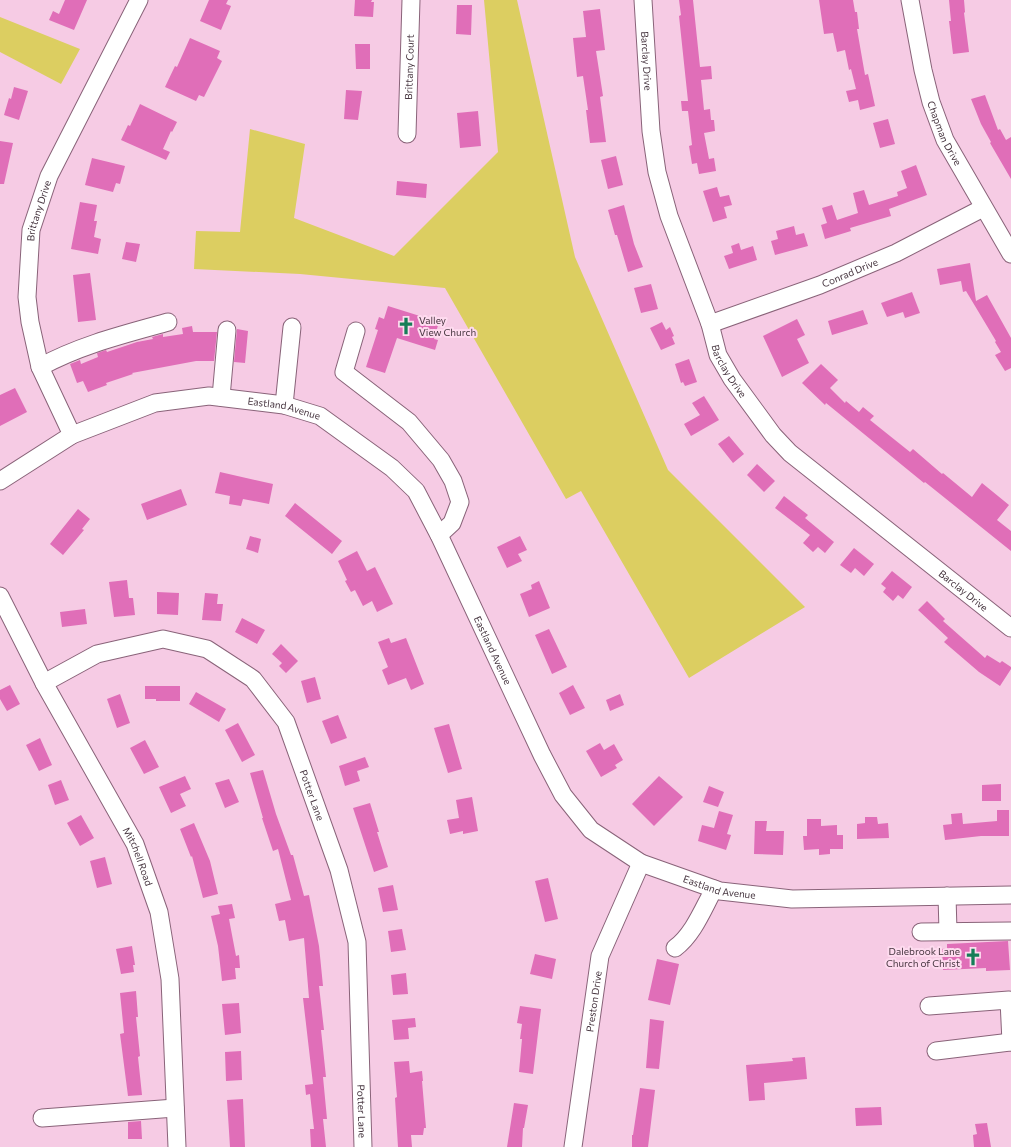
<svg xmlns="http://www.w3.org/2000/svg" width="1011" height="1147" viewBox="0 0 1011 1147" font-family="Commissioner,sans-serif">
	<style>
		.green { fill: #dcce61 }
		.building { fill: #e06eb8 }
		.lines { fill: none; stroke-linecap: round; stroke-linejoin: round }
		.minor-casing { stroke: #896379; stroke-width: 19 }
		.minor { stroke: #fff; stroke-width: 17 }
		.labels { text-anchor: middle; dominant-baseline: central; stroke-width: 4; stroke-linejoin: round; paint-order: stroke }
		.street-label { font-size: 10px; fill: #473640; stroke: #fedbef }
		.poi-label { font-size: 10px; fill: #473640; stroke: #fedbef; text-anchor: start }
	</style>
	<rect width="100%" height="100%" fill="#f6cbe4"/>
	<path class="green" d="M484,0H517L575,257L668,470L805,607L689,678L581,491L566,499L445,288L300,274L194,269L196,231L240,232L250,129L305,144L294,218L394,256L498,152Z
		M0,17L80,49L61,84L0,52Z"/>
	<path class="building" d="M65,0H87L74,30L49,20L53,11L59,14Z
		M209,0H228L226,4L231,6L221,30L200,21Z
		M355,0H372L371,2H374L373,17L354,16Z
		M679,0H693L700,67L711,66L712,79L701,80L704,110L710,109L711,120H714L715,131L704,133L709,159L714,158L716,171L699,174L697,163L692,164L689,146L692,145L688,111H682L681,101H688L679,16L681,15Z
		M819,0H853L855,12H857L859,29H857L865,75L868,74L875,106L860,110L858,100L849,102L846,91L856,89L851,69L849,70L845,50L837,52L833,33L824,34Z
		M949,0H964L965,12L964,13L969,52L953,54L949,21H951Z
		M457,5H472L471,35L456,34Z
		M600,9L605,50L596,51L603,96L600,97L606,142L590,143L586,110H588L583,76L577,77L573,38L586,37L583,11Z
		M190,38L220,51L217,58L222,61L204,97L199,95L196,101L165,87L175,66L177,67Z
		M355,44H370V69H356Z
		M14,87L28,91L19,120L4,115L9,98L11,99Z
		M346,90L362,91L358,120L344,119Z
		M985,95L998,130L1000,129L1006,140L1011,137V179L990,143L991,142L981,124L971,99Z
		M140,104L177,122L172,132L171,131L163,149L170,152L166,160L121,140L128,125L130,126Z
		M478,111L481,146L460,148L457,113Z
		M888,119L895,144L880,148L873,123Z
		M0,141L13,143L4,184H0Z
		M616,156L623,185L608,189L601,160Z
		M92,158L125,166L120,184L116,183L113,192L85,185Z
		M916,165L927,195L889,209L891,216L850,228L851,231L825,239L821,225L827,223L822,208L832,205L837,220L858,213L853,193L864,190L869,205L898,196L897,192L907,188L901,171Z
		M397,181L427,184L426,198L396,195Z
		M717,187L720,197L729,195L732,205L724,207L727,218L713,222L703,191Z
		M80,202L97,205L94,221H97L94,237L101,239L98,254L71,249Z
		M624,205L634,244L643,267L628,272L617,235H615L608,210Z
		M794,226L796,235L804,233L808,246L775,255L771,241L778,239L776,231Z
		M126,242L140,244L136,262L122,259Z
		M739,243L741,250L753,246L757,260L729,269L724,256L733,253L731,246Z
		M970,263L976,301L987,295L1011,338V368L1005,371L995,355L1001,352L995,342L996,341L966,291L963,292L961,281L940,285L937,269Z
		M90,273L96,320L78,322L73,275Z
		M651,284L658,309L641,313L634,288Z
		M912,292L920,313L905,318L903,312L887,317L881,303Z
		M388,306L439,322L434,339L438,340L435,350L397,338L385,373L366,367L378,330L375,329L379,317L384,319Z
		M863,310L868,324L832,335L828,321Z
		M797,319L805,335L797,339L809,363L782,377L763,336Z
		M662,322L666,330L670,327L674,336L672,337L675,344L661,350L650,328Z
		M192,326L193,332H217L214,361H196L132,373L133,374L106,383L107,385L88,392L83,381L77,383L70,364L80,360L81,364L98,357L97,353L106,350L107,352L137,342L153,339L152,337L163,334V337L183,334L182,328Z
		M237,329L248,331L245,363L234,362Z
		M689,359L697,382L685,386L683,382L681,383L675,364Z
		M821,364L838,380L830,388L845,403L846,401L859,412L863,407L874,416L870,420L910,452L913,449L942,474L943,473L972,497L982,483L1009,505L997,520L1011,531V551L925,482L924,483L826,403L825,405L802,383Z
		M15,388L27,412L0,426V395Z
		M704,396L719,420L691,436L684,424L700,415L692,403Z
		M729,436L744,454L733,463L718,444Z
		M757,464L775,481L764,492L747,475Z
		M220,472L273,484L269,504L243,499L241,506L229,504L230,496L215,493Z
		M181,489L187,505L147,520L141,504Z
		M784,496L808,515L805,518L834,542L825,553L818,547L813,552L803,543L810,535L775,508Z
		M295,503L342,541L332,554L285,516Z
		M78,509L90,519L82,529L84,530L63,555L50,544Z
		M250,536L261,539L258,553L246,549Z
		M520,536L527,550L518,554L522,561L507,568L497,547Z
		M854,548L874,564L864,576L855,568L851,573L840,565Z
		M357,551L367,571L375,567L393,604L377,612L372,601L363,606L355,590L351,592L345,581L347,580L338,561Z
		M892,571L912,587L903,599L898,595L893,601L883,592L886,588L881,584Z
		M127,580L129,598H133L135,615L114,617L109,582Z
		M539,581L550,608L529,617L520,594L532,589L531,585Z
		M157,592L179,593L178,615L157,614Z
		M205,593L218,594L217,604H223L221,621L202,620Z
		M927,601L945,619L943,621L985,658L987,655L1000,663L1002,661L1011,667V669L1000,686L979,672L944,642L948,638L918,610Z
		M85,609L87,624L62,627L60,612Z
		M242,618L265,630L257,644L235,632Z
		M549,629L567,667L552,674L535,635Z
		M389,638L391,643L406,638L424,684L411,690L406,678L388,685L382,670L388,667L378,642Z
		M281,644L298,661L286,673L279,666L282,663L272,654Z
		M315,677L321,699L307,703L301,681Z
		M10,685L20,704L7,711L0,699V690Z
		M573,685L585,708L570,715L559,693Z
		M145,686H180V701H156V699H145Z
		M196,692L226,709L219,722L189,704Z
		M120,694L130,723L117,728L107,699Z
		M620,694L624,705L610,711L606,700Z
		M338,715L347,738L331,744L322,721Z
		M238,723L255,755L242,762L225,730Z
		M449,724L462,769L448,773L434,728Z
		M40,738L52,765L39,771L26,745Z
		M145,740L159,767L144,774L130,748Z
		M600,743L604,750L614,744L623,760L615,765L617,768L601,777L586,751Z
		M365,757L369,767L357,771L360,781L345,786L339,766Z
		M263,770L276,814L291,855H293L304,896L309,895L319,946L323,986H319L324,1030H321L326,1077H323L327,1119H323L326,1147H311L310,1129H314L310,1094L306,1095L305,1085L313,1084L303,998H309L304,938L289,941L285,920L279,921L275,904L291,900L278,849L273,851L262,818H263L250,773Z
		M185,776L191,789L180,794L186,806L171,813L159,787Z
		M659,776L683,797L654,826L632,804Z
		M229,779L239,802L225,808L215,783Z
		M61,780L69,800L55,805L48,785Z
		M1001,784V801H982V785Z
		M709,786L724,792L718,807L703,802Z
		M472,797L478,831L463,834V831L450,834L447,820L459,818L456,800Z
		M370,803L379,832H377L388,867L374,872L353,808Z
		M997,810H1009V836H981L945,840L943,825L952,824L951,814L962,813L963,824L997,821Z
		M719,811L733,815L727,834L731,835L726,850L698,841L702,825L714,828Z
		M81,815L94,838L80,846L67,823Z
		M865,817H877L878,824L888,823L889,838L857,839V824L865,823Z
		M807,819H821V826L837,825V835H843V849H830V854L819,855V849L804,850L803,836H807Z
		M755,821H767L766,831H784L783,855L754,854Z
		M194,823L210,861L218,894L203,898L192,856L191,857L180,829Z
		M105,857L112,884L97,888L90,861Z
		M548,878L558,919L545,922L535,881Z
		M393,885L398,910L383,912L378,888Z
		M232,904L235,918L229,919L236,956L239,955L240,968H235L236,979L222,981L218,946L211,916L220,914L218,906Z
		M402,929L406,950L391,952L388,931Z
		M1008,941L1010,970L986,971V968L943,970L942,949L947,948V944Z
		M132,946L135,965H133L134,972L121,974L116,949Z
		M535,954L556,959L552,979L530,974Z
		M657,959L679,964L670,1005L648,1000Z
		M406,973L408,994L393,995L391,975Z
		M136,991L138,1017H136L140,1056L138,1057L142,1095L128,1096L120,1034L124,1033L120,993Z
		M239,1003L241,1033L225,1035L222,1004Z
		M520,1006L541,1009L533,1074L519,1072L522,1039H520L522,1024L517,1023Z
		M415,1018L416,1027L408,1028L409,1039L394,1040L392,1020Z
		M650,1019L664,1021L659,1069L646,1068Z
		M241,1051L242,1080L226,1081L225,1052Z
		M805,1057L807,1079L764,1083L765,1100L749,1101L746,1065L793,1061L792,1058Z
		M409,1061L410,1073L422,1071L423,1081H422L426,1128H424L423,1135H411L412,1147H398L395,1098L397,1097L394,1062Z
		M640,1088L655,1090L648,1147H632V1135H633Z
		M243,1099L245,1147H230L227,1100Z
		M514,1103L528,1105L524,1128H523L522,1147H507Z
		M881,1107L882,1125L856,1126L855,1108Z
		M141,1121L142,1139H128V1122Z
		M987,1123L991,1147H974L973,1135L977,1134L975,1124Z"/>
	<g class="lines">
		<g class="minor-casing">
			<g id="minor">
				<path id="s1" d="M643,0L651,131L657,172L669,216L710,324L718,355L732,379L773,435L790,453L1011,628"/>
				<path id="s2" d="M910,0L923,70L931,102L945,140L1011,254"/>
				<path id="s3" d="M407,134L411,0"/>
				<path id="s4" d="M710,324L820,285L896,253L983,208"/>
				<path d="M356,331L344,372L409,422L441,460L453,481L460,502L452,523L439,535"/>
				<path d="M40,367C80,345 125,334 168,322"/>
				<path d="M221,397L227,330"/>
				<path d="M284,405L292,327"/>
				<path id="s5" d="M72,435L40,367L30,322L27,297L31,230L49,176L139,0"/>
				<path id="s6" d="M0,481L72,435L155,403L209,396L284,405L320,416L392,468L416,491L439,535L542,755L563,795L591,830L641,863L720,891L792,899L1011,895"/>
				<path id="s7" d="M0,596L44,683L135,844L159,912L170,979L177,1147"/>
				<path id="s8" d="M44,683L97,654L163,639L207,649L253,679L286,722L339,870L357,942L363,1147"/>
				<path d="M947,896L948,931"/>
				<path d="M921,932L1010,931"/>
				<path d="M675,948C693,935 703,909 714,889"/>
				<path d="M929,1006L1009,1000L1011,1042"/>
				<path d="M936,1051L1011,1042"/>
				<path d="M42,1118L175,1108"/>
				<path id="s9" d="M573,1147L600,956L641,863"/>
			</g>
		</g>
		<use href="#minor" class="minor"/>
	</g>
	<defs>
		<g id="church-bare" transform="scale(1.38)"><path d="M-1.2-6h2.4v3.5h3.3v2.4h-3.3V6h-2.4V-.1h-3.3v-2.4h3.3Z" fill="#167e58" stroke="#fedbef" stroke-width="2.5" paint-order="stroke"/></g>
	</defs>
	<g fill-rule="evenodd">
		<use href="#church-bare" x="406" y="326"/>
		<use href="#church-bare" x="973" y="957"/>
	</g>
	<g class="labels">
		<g class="street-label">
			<text stroke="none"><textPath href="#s1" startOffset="61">Barclay Drive</textPath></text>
			<text stroke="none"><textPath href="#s3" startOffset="67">Brittany Court</textPath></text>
			<text stroke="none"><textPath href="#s2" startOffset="138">Chapman Drive</textPath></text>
			<text stroke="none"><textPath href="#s5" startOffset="234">Brittany Drive</textPath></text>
			<text stroke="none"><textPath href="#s4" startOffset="149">Conrad Drive</textPath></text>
			<text stroke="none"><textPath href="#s1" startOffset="385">Barclay Drive</textPath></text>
			<text stroke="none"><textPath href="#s6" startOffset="305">Eastland Avenue</textPath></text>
			<text stroke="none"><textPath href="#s1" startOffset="709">Barclay Drive</textPath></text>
			<text stroke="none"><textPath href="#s6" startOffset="641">Eastland Avenue</textPath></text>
			<text stroke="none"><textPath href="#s8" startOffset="360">Potter Lane</textPath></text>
			<text stroke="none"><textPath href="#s7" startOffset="295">Mitchell Road</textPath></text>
			<text stroke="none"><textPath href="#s6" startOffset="989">Eastland Avenue</textPath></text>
			<text stroke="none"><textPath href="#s9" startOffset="147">Preston Drive</textPath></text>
			<text stroke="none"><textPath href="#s8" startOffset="683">Potter Lane</textPath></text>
		</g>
		<g class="poi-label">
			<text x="419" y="320">Valley<tspan x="419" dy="12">View Church</tspan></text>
			<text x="960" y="951" text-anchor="end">Dalebrook Lane<tspan x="960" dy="12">Church of Christ</tspan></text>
		</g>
	</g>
</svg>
